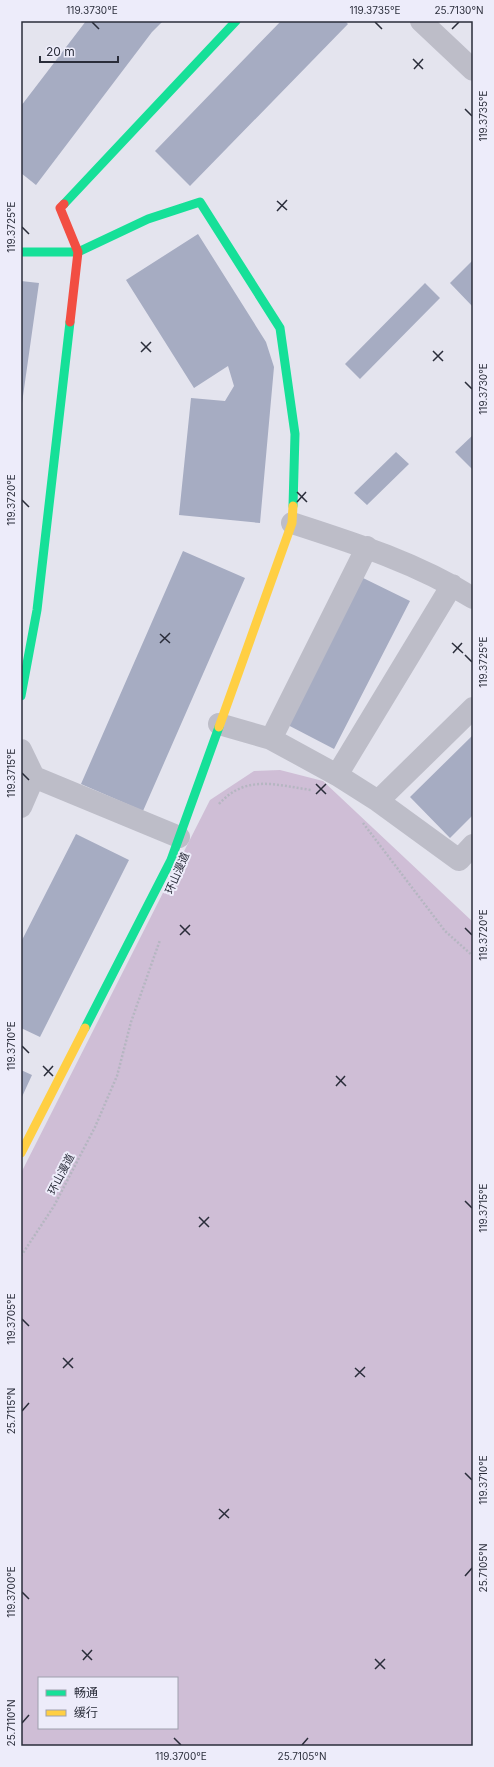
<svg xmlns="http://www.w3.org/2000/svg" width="494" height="1767" viewBox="0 0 494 1767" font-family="Inter,'Noto Sans SC',sans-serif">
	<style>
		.green { fill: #cfbed6; fill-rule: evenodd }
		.building { fill: #a6acc2 }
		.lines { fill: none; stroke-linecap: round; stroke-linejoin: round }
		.path { stroke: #b5b6c1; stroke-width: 2.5; stroke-dasharray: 2 2; stroke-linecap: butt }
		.street { stroke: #bdbdc8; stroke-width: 22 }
		.fast { stroke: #16e098; stroke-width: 9 }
		.slow { stroke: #ffcf43; stroke-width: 9 }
		.jam { stroke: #f24e42; stroke-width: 9 }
		.ticks { fill: none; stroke: #2a2d3a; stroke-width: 1.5 }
		.labels { text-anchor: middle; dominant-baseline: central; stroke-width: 4; stroke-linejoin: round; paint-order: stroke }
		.street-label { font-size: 11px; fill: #2a2d3a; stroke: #edecfa }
		.neatline { fill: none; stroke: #2a2d3a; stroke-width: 1.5 }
		.ticks-label { font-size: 10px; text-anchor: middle; fill: #2a2d3a }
	</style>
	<rect width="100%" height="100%" fill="#e4e4ee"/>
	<path class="green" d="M280,770L323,781L473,922V1746H21V1173L210,800L254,771ZM39,1678H177V1728H39Z"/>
	<path class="building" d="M86,21H163L152,32L36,185L21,173V106Z
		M281,21H345L348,24L190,186L155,151Z
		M198,234L266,342L274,367L260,523L179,515L191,398L225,401L234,386L228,366L194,388L126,280Z
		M473,260V307L450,283Z
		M21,281L39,283L22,403H21Z
		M425,283L440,298L360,379L345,364Z
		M473,435V470L455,452Z
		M396,452L409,464L367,505L354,493Z
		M183,551L245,578L143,811L81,784Z
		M359,576L410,601L334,749L284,723Z
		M473,735V815L450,838L410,797Z
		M76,834L129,860L40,1037L21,1028V942Z
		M21,1070L32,1075L21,1099Z"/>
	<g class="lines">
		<path class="path" d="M219,804C246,774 276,785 311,790
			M363,823L445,931L473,956
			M21,1256L54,1206L95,1127L117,1076L131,1022L160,940"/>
		<path class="street" d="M421,21L473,70
			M292,523C354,543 417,563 473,598
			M219,724L271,739L337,775L378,801L459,860L473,845
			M271,739L367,547
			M21,750L34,777L21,807
			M337,775L452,585
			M34,777L179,837
			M378,801L473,708"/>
		<path class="fast" d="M64,204L236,21
			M21,252H78L148,219L200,202L280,328L295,434L293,506
			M21,696L37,610L70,322
			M85,1028L171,860L219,727"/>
		<path class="slow" d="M219,727L292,523L293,506
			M21,1153L85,1028"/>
		<path class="jam" d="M64,204L60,208L78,252L70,322"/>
	</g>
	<path class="ticks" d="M92,22L99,29M375,22L382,29M452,29L459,22M413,59L423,69M414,69L423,59M465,109L472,116M277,201L287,210M277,211L287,200M22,227L29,234M141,342L151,352M433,351L443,361M141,352L151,342M433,361L443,351M465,382L472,389M297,492L307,502M22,500L29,507M297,502L306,492M160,634L170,643M160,643L170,633M452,643L463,653M453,653L462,643M465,655L472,662M22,773L29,780M316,784L326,794M316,794L326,784M180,925L190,935M465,928L472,935M180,935L190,925M22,1046L29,1053M43,1066L53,1076M44,1076L53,1066M336,1076L346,1086M336,1086L345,1076M465,1201L472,1208M199,1217L209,1227M199,1227L209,1217M22,1319L29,1326M63,1358L73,1368M63,1368L73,1358M355,1368L365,1377M355,1377L365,1367M22,1411L29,1403M465,1473L472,1480M219,1509L229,1518M219,1519L229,1509M465,1576L472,1568M22,1592L29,1599M82,1650L92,1660M375,1659L385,1669M83,1660L92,1650M375,1669L385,1659M22,1723L29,1715M174,1738L181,1745M302,1745L308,1738"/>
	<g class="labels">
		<g class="street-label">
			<text transform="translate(177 873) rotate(-67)">环山漫道</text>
			<text transform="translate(61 1174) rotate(-63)">环山漫道</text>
		</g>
	</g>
	<rect width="494" height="1767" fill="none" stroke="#edecfa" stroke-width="44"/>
	<rect x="38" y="1677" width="140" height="52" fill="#edecfa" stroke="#9fa0ad"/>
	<rect x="46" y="1690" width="20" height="6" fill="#16e098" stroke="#9fa0ad"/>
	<text x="74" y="1697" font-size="12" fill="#2a2d3a">畅通</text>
	<rect x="46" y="1710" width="20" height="6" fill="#ffcf43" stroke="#9fa0ad"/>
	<text x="74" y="1717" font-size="12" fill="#2a2d3a">缓行</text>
	<path d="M40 56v6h78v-6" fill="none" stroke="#2a2d3a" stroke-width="2"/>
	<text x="46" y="56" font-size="12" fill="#2a2d3a" stroke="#edecfa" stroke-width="3" paint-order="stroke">20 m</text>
	<rect x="22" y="22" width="450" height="1723" class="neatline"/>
	<g class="ticks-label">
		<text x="92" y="14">119.3730°E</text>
		<text x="375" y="14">119.3735°E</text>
		<text x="459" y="14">25.7130°N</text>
		<text transform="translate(483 116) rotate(-90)" y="4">119.3735°E</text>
		<text transform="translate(11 227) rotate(-90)" y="4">119.3725°E</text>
		<text transform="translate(483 389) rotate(-90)" y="4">119.3730°E</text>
		<text transform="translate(11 500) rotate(-90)" y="4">119.3720°E</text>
		<text transform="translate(483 662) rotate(-90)" y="4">119.3725°E</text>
		<text transform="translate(11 773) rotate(-90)" y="4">119.3715°E</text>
		<text transform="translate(483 935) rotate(-90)" y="4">119.3720°E</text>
		<text transform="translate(11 1046) rotate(-90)" y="4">119.3710°E</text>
		<text transform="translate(483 1208) rotate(-90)" y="4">119.3715°E</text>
		<text transform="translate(11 1319) rotate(-90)" y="4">119.3705°E</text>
		<text transform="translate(11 1411) rotate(-90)" y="4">25.7115°N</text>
		<text transform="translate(483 1480) rotate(-90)" y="4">119.3710°E</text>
		<text transform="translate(483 1568) rotate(-90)" y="4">25.7105°N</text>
		<text transform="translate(11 1592) rotate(-90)" y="4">119.3700°E</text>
		<text transform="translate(11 1723) rotate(-90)" y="4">25.7110°N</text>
		<text x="181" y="1760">119.3700°E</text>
		<text x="302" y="1760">25.7105°N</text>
	</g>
</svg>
